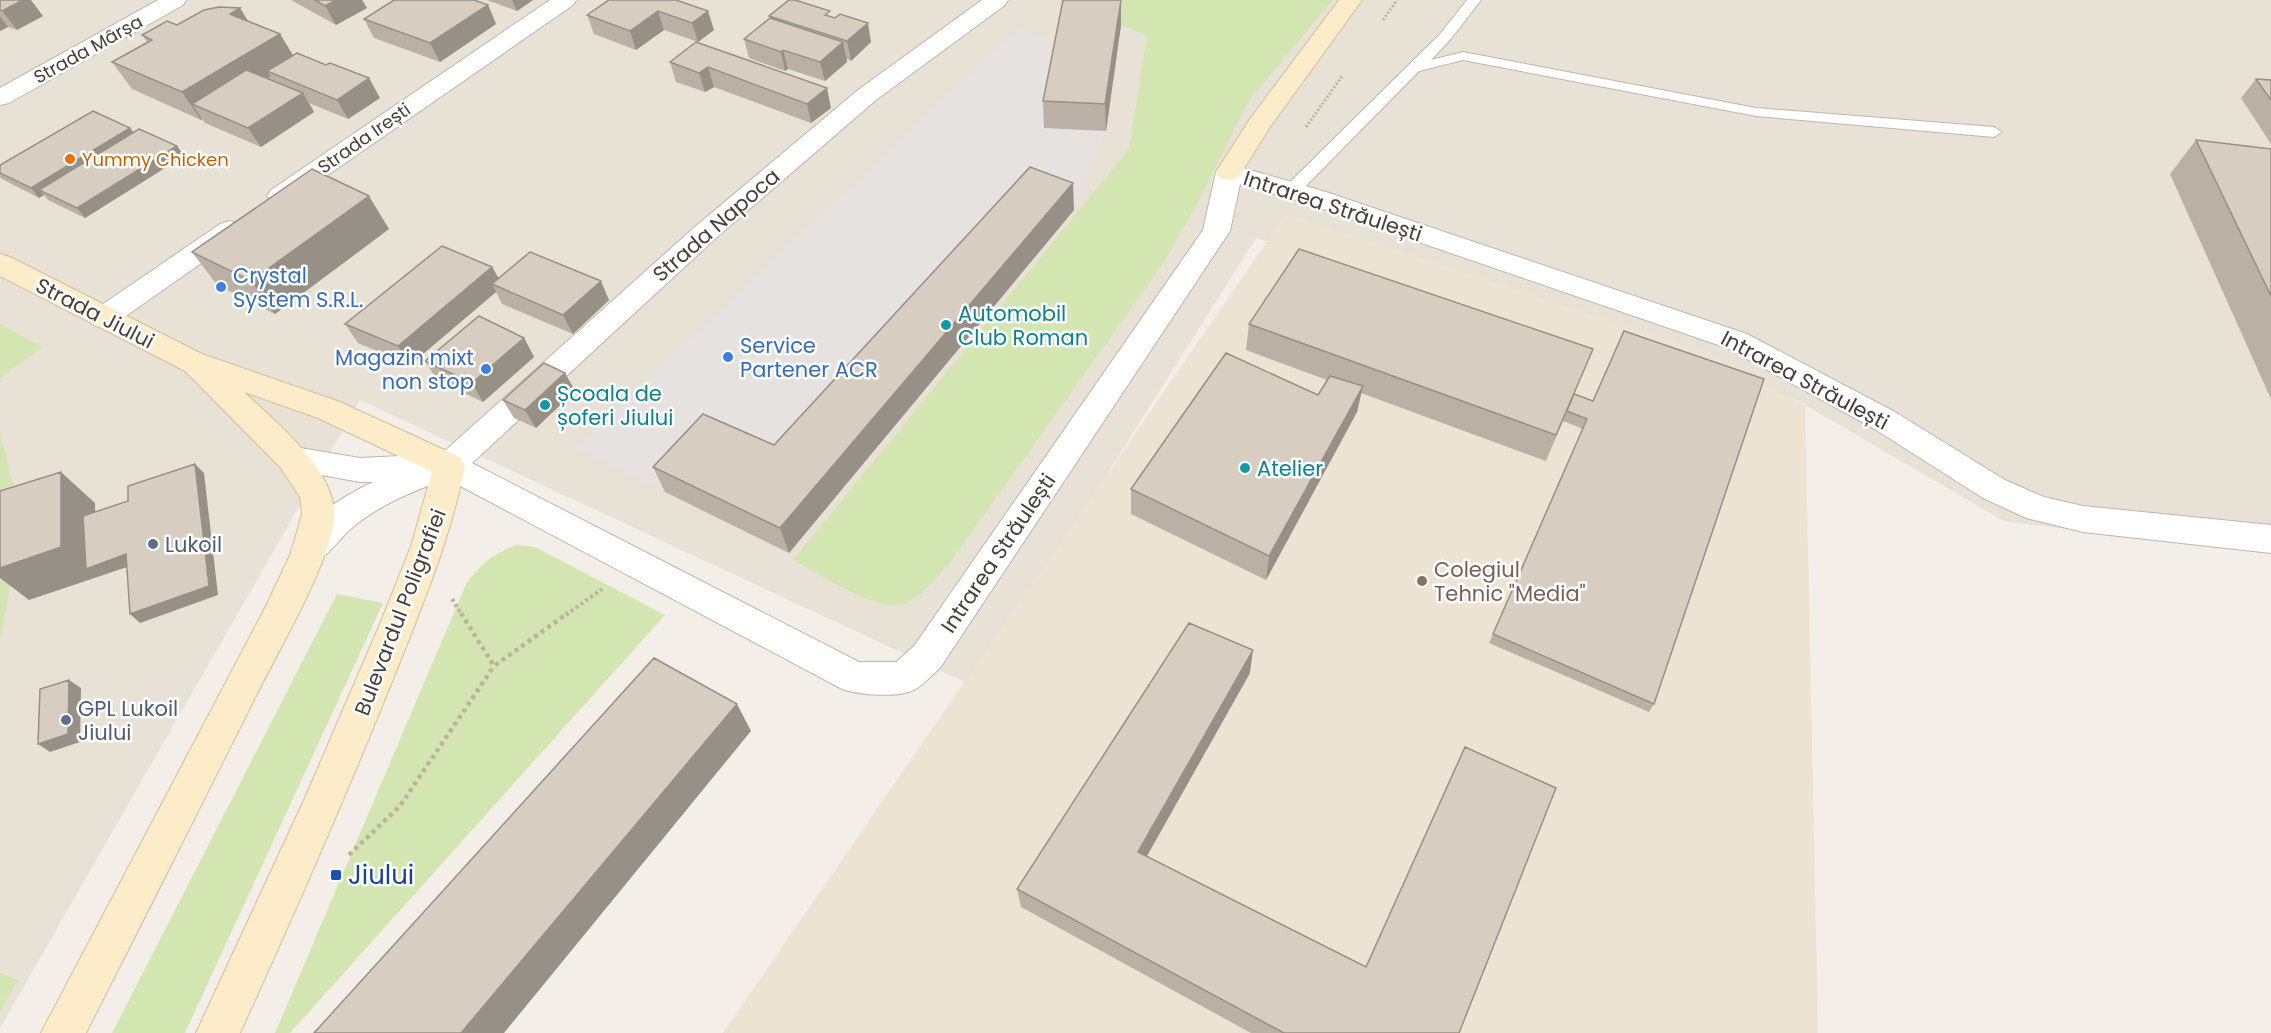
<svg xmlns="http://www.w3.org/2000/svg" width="2271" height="1033" viewBox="0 0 2271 1033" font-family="Poppins,sans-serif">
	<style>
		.residential { fill: #e7e1d6 }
		.education { fill: #ece3d2 }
		.green { fill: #d3e6b2 }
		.parking { fill: #e5e2e0 }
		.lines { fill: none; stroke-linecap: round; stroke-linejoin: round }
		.lane-casing { stroke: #bfb6ab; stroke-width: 2 }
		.street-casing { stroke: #bfb6ab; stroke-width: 2 }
		.secondary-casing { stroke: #d2bf99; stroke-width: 2 }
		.path-far2 { stroke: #c0b19c; stroke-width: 3; stroke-dasharray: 2 2; stroke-linecap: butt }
		.path-far1 { stroke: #c0b19c; stroke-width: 4; stroke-dasharray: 3 3; stroke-linecap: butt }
		.path { stroke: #c0b19c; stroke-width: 4.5; stroke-dasharray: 4 4; stroke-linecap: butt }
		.lane { fill: #fff; fill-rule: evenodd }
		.street { fill: #fff; fill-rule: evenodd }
		.secondary { fill: #fdecc9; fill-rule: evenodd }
		.wall { fill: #bab0a6 }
		.shaded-wall { fill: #979087 }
		.building { fill: #d8cdc1; stroke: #979087; stroke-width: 1.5 }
		.food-dot { fill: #e8710a; stroke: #fff; stroke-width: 2 }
		.shop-dot { fill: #3f7fe0; stroke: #fff; stroke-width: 2 }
		.culture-dot { fill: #0f9aa8; stroke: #fff; stroke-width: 2 }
		.service-dot { fill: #5c6f8a; stroke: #fff; stroke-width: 2 }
		.education-dot { fill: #8d6e63; stroke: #fff; stroke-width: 2 }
		.transit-dot { fill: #1a4fb4; stroke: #fff; stroke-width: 2 }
		.labels { text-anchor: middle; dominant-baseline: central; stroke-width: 5; stroke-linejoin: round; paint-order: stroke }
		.far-street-label { font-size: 18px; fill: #473f37; stroke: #fff }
		.far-food-label { font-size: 18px; fill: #c56008; stroke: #fff; text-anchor: start }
		.street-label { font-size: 21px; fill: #473f37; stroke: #fff }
		.shop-label { font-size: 21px; fill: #366cbe; stroke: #fff; text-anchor: start }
		.culture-label { font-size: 21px; fill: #0d838f; stroke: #fff; text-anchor: start }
		.service-label { font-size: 21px; fill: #4e5e75; stroke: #fff; text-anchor: start }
		.education-label { font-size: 21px; fill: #785e54; stroke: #fff; text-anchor: start }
		.near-transit-label { font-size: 26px; fill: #164399; stroke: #fff; text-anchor: start }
	</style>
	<rect width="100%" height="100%" fill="#f3efe8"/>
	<path class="residential" d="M0,0H2271V554L2004,521L1798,401L1256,238L973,686L360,400L0,1028Z"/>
	<path class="education" d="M1286,214L1695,348L1805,406L1818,1033H723Z"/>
	<path class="green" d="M1064,0H1333L1248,102L1194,210L1162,265L949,564C936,578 919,601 899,605C875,610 816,572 793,560L1129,149L1147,36Z
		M0,324L43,347L0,378Z
		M0,433L22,521L0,641Z
		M517,545L535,547L665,615L290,1033H275L467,582C482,564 494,552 517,545Z
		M337,594L383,603L185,1033H112Z
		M0,973L18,980L0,1011Z"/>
	<path class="parking" d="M1018,28L1060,44L1045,128L1106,131L1074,210L783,471L665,492L575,448Z"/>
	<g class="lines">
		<g class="lane-casing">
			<path id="lane" d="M1467,0H1481L1450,40L1431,60L1463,52L1756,108L1994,127L2002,132L1994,137L1756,116L1463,60L1419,71L1297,195H1285L1283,191L1285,187L1440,34Z"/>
		</g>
		<g class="street-casing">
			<path id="street" d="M158,0H186L183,5L9,103L0,105V88Z
				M550,0H576L573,5L289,202L280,205L271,202L267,196L271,190Z
				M982,0H1008L1005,5L876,100L716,238L472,463L859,662H896L914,646L1203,230L1216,172L1220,166L1229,164L1326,192L1747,334L1895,412L2005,480L2044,497L2083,506L2271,525V553L2083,532L2026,518L1983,498L1873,428L1727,348L1308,204L1240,184L1230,231L1226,237L940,668C932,675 923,685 914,690C897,698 859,695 842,689L447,479C413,491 379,505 352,528C340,537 331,554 318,560C310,564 304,562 296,560L291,550C307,519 343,496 373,482H360L283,468L278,459L283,450L294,447L360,458L420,455L432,459L438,457L696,226L858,90Z
				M230,221L240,224L244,230L240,236L113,325L103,328L93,325L88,318L93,311L220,224Z"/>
		</g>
		<g class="secondary-casing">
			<path id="secondary" d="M1339,0H1362L1270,127L1238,178L1229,180L1220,178L1216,172L1250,119Z
				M0,254L10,257L202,354L340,402L460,457L465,466C449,545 417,619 387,694C341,808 291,921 240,1033H196L305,798L380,624L411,546L432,472L318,418L244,392C274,420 334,469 334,513C335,553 282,645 262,684C204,800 145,917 86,1033H41L265,608L291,553L302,514L300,497L280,467L185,371L0,276Z"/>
		</g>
		<path class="path-far2" d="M1383,20L1397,0
			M1306,127L1343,75"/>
		<path class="path-far1" d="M452,599L462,615
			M566,615L602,589"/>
		<path class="path" d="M461,613L494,666L568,613
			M349,855L400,806L494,666"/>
		<use href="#lane" class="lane"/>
		<use href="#street" class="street"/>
		<use href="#secondary" class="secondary"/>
	</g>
	<path class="wall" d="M0,0L43,16L17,30L8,27L0,31Z
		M291,0H362L367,8L336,25Z
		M487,0H533L517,11Z
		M676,0L714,30L698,42L664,30L636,50L594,34L587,15Z
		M488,5L496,24L440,62L374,38L364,19Z
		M240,8L248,21L280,34L293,55L380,98L348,119L309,103L314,112L261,147L205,123L202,119L201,120L132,89L112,62L147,42L142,35Z
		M769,16L831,17L871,42L851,61L847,59V62L825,81L788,69L785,71L749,58L744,39L770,18Z
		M1121,25L1106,131L1044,128L1043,101Z
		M696,42L831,108L811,123L714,87L705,92L676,82L670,62Z
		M2256,79L2271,80V144L2241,98Z
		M130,128L133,132L177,146L184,156L85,218L48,200L44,195L39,198L2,179L0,177V165Z
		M2196,140L2271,149V399L2170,174Z
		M1074,210L789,553L665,492L653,467L774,445Z
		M389,229L275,314L217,285L192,252Z
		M492,267L499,279L609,300L573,334L502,304L496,292L410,365L358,343L345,324Z
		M1249,324L1574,394L1593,401L1654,704L1649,712L1489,643L1583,429L1563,421L1546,461L1361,393L1357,412L1266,580L1131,514V489L1318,395L1327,380L1246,350Z
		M524,338L534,357L483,402L437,380L425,361Z
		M565,373L575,391L536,428L514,418L503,400Z
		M1250,673L1146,856L1459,1033H1251L1021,907L1017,889Z"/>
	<path class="shaded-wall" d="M23,0H31L43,16L17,30L2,11Z
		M336,0H362L367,8L336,25L325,6Z
		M512,0H533L517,11Z
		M1121,0V25L1106,131L1105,104Z
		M488,5L496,24L440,62L430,43Z
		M240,8L256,35L230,14Z
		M658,11L664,30L636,50L630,31Z
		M708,11L714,30L698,42L692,23Z
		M0,16L8,27L0,31Z
		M868,23L871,42L851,61L847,41Z
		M280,34L296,61L267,71L271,76L213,112L192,104L202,119L201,120L182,92Z
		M843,42L847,62L825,81L820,62Z
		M783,50L788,69L785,71L781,52Z
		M708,67L714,87L705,92L699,73Z
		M369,78L380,98L348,119L337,100Z
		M827,88L831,108L811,123L807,104Z
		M303,93L314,112L261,147L248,128Z
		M130,128L138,138L39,190L44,195L39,198L31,188Z
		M177,146L184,156L85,218L77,208Z
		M1073,183L1074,210L789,553L780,528Z
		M369,196L389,229L275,314L251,281Z
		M492,267L503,286L492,284L496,292L410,365L398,346Z
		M601,281L609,300L573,334L563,315Z
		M524,338L534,357L483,402L472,383Z
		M565,373L575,391L536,428L525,410Z
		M1363,386L1357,412L1266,580L1269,556Z
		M195,464L204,473L218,595L140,623L130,614Z
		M61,472L95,503L96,565L126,554L136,564L29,600L0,578V568Z
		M1253,650L1250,673L1138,872V852Z
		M69,680L81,688L80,742L50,752L38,744Z
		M737,704L751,731L504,1033H461Z"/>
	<path class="building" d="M0,0H23L2,11L0,10Z
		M315,0H336L325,6Z
		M394,0H474L488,5L430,43L364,19Z
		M609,0H676L708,11L692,23L658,11L630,31L587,15Z
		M789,0H795L830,11L825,15L835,18L840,14L868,23L847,41L769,16Z
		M1063,0H1121L1105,104L1043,101Z
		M219,7L240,8L230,14L280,34L182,92L112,62L152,40L142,35L167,21L177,25L204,10Z
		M770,18L843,42L820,62L783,50L781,52L744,39Z
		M696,42L827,88L807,104L708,67L699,73L670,62Z
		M297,53L326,65L330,63L369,78L337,100L267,71Z
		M246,70L303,93L248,128L192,104Z
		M2256,79L2271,80V100Z
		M93,111L130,128L31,188L0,173V165Z
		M139,129L177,146L77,208L39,190Z
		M2196,140L2271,149V296Z
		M1030,167L1073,183L780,528L653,467L703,414L774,445Z
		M312,169L369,196L251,281L192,252Z
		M442,246L492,267L398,346L345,324Z
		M1299,249L1593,349L1556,435L1249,324Z
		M530,252L601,281L563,315L492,284Z
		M479,316L524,338L472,383L425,361Z
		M1624,331L1764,379L1654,704L1493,634L1587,419L1567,411L1574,394L1593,401Z
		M1226,353L1318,395L1330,376L1363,386L1269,556L1131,489Z
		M544,363L565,373L525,410L503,400Z
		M195,464L209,586L130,614L126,554L86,569L83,516L128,501V486Z
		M61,472V547L0,568V491Z
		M1189,623L1253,650L1138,852L1366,967L1465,747L1556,788L1459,1033H1284L1017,889Z
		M654,658L737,704L461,1033H314Z
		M69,680L68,734L38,744L40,689Z"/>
	<circle class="food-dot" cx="70" cy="159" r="6"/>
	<g class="shop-dot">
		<circle cx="221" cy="287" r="6"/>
		<circle cx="728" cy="357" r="6"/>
		<circle cx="486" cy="369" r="6"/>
	</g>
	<g class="culture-dot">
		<circle cx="946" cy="325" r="6"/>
		<circle cx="545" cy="405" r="6"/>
		<circle cx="1245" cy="468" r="6"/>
	</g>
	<g class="service-dot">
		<circle cx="153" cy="544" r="6"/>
		<circle cx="66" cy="720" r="6"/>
	</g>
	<circle class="education-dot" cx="1422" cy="581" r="6"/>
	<rect class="transit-dot" x="330" y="869" width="12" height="12" rx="3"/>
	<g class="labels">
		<g class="far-street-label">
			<text transform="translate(88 49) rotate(-29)">Strada Mârșa</text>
			<text transform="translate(364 138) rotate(-35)">Strada Irești</text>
		</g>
		<g class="far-food-label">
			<text x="82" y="159">Yummy Chicken</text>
		</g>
		<g class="street-label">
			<text transform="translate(1333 206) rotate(18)">Intrarea Străulești</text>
			<text transform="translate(716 225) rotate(-41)">Strada Napoca</text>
			<text transform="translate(95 313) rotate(27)">Strada Jiului</text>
			<text transform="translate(1805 380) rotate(28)">Intrarea Străulești</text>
			<text transform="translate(998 553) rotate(-56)">Intrarea Străulești</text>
			<text transform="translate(400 612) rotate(-69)">Bulevardul Poligrafiei</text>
		</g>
		<g class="shop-label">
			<text x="233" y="275">Crystal<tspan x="233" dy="24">System S.R.L.</tspan></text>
			<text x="740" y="345">Service<tspan x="740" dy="24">Partener ACR</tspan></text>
			<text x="474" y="357" text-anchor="end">Magazin mixt<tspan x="474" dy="24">non stop</tspan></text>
		</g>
		<g class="culture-label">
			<text x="958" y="313">Automobil<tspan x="958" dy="24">Club Roman</tspan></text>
			<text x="557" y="393">Școala de<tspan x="557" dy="24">șoferi Jiului</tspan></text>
			<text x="1257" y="468">Atelier</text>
		</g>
		<g class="service-label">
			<text x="165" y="544">Lukoil</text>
			<text x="78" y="708">GPL Lukoil<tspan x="78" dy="24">Jiului</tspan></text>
		</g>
		<g class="education-label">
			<text x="1434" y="569">Colegiul<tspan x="1434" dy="24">Tehnic "Media"</tspan></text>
		</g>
		<g class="near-transit-label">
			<text x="348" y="875">Jiului</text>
		</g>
	</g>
</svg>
